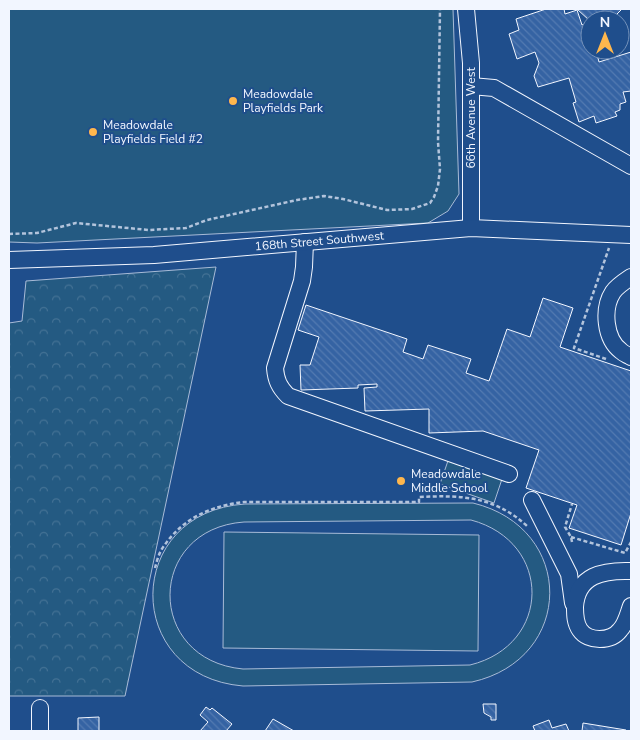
<svg xmlns="http://www.w3.org/2000/svg" width="640" height="740" viewBox="0 0 640 740" font-family="'Nunito Sans',sans-serif">
	<style>
		.forest { fill: url(#forest-crowns); stroke: #a8bbd7 }
		.pitch { fill: #245a82; stroke: #a8bbd7; fill-rule: evenodd }
		.building { fill: url(#building-back-hatch); stroke: #f2f6ff }
		.lines { fill: none; stroke-linecap: round; stroke-linejoin: round }
		.minor-casing { stroke: #f2f6ff; stroke-width: 18 }
		.path { stroke: #b3c4dc; stroke-width: 2.5; stroke-dasharray: 4 2.5; stroke-linecap: butt }
		.minor { stroke: #1f4e8c; stroke-width: 16 }
		.poi-dot { fill: #ffb74d; stroke: #1f4e8c; stroke-width: 2 }
		.labels { text-anchor: middle; dominant-baseline: central; stroke-width: 4; stroke-linejoin: round; paint-order: stroke }
		.poi-label { font-size: 12px; fill: #f2f6ff; stroke: #1f4e8c; text-anchor: start }
		.street-label { font-size: 12px; fill: #f2f6ff; stroke: #1f4e8c }
	</style>
	<defs>
		<pattern id="forest-crowns" width="20" height="18" patternUnits="userSpaceOnUse" patternTransform="scale(1.25)"><rect width="20" height="18" fill="#245a82"/><path d="M2 6a3 3 0 1 1 6 0M12 15a3 3 0 1 1 6 0" fill="none" stroke="#447295"/></pattern>
		<pattern id="building-back-hatch" width="6" height="6" patternUnits="userSpaceOnUse" patternTransform="scale(1.25)"><rect width="6" height="6" fill="#3563a3"/><path d="M-1 5l2 2M0 0l6 6M5-1l2 2" fill="none" stroke="#537ab1"/></pattern>
	</defs>
	<rect width="100%" height="100%" fill="#1f4e8c"/>
	<path class="forest" d="M216,267L125,696H9V323L22,321L26,281Z"/>
	<path class="pitch" d="M9,9H453L459,194L448,211L428,223L37,243L9,242Z
		M451,452L505,470L494,503L440,484Z
		M473,503C576,528 575,659 472,682L243,686C122,676 123,512 245,504ZM471,520C553,542 552,645 470,665L243,669C145,660 146,529 244,522Z
		M224,532L479,535L478,651L223,648Z"/>
	<path class="building" d="M546,9H564L565,14L577,10L582,25L587,23L590,30V50H609L597,54L599,62L631,52V91L623,92L626,102L620,104V110L615,112L617,116L596,123L594,116L579,122L573,103L576,102L569,78L538,87L534,76L539,63L535,52L517,59L509,34L519,30L516,19Z
		M577,9H622L611,20H590V21Z
		M543,298L573,308L560,347L631,371V513L621,545L569,528L577,505L526,488L539,450L483,431L429,433V409L365,411L364,388L377,387V384L358,385V388L301,390L300,365H310L319,337L298,330L306,305L407,339L403,352L423,359L428,345L471,359L466,373L489,381L507,329L530,337Z
		M483,704H496V720H491V717L484,713Z
		M206,707L210,710L212,708L232,724L226,731H200L208,722L200,715Z
		M99,717V731H78V718Z
		M273,719L294,731H265Z
		M549,720L552,728L566,724L569,731H535L533,726Z
		M583,723L626,730V731H582Z"/>
	<g class="lines">
		<g class="minor-casing">
			<g id="minor">
				<path d="M466,9L471,63V228"/>
				<path d="M471,86L494,88L631,166"/>
				<path d="M305,242L304,267L302,281L275,368C276,380 279,387 288,396L509,474"/>
				<path id="s1" d="M9,260L154,255L471,228L631,235"/>
				<path d="M631,277C625,281 617,286 613,292C602,309 605,339 621,351C624,354 628,355 631,357"/>
				<path d="M532,500L569,574L573,603"/>
				<path d="M631,571C603,570 577,575 575,607C575,615 575,623 580,630C588,642 611,642 620,630C626,624 628,614 631,606"/>
				<path d="M40,731V708"/>
			</g>
		</g>
		<path class="path" d="M9,234L37,233L76,223L149,230L186,228L207,220L297,200L324,196L343,199L387,210L412,209L430,203L434,197L438,186L440,169L438,142L440,9
			M606,359L574,348L609,248
			M571,537L625,553L631,542
			M572,542L571,537L565,527L572,504
			M155,568C157,561 159,552 164,546C183,518 211,506 244,502H419V497C461,495 494,496 527,526"/>
		<use href="#minor" class="minor"/>
	</g>
	<g class="poi-dot">
		<circle cx="233" cy="101" r="5"/>
		<circle cx="93" cy="132" r="5"/>
		<circle cx="401" cy="481" r="5"/>
	</g>
	<g class="labels">
		<g class="poi-label">
			<text x="243" y="94">Meadowdale<tspan x="243" dy="14">Playfields Park</tspan></text>
			<text x="103" y="125">Meadowdale<tspan x="103" dy="14">Playfields Field #2</tspan></text>
			<text x="411" y="474">Meadowdale<tspan x="411" dy="14">Middle School</tspan></text>
		</g>
		<g class="street-label">
			<text transform="translate(471 118) rotate(-90)">66th Avenue West</text>
			<text stroke="none"><textPath href="#s1" startOffset="311">168th Street Southwest</textPath></text>
		</g>
	</g>
	<rect width="640" height="740" fill="none" stroke="#f2f6ff" stroke-width="20"/>
	<g transform="translate(605 35)"><circle r="24" fill="#1f4e8c" stroke="#7391ba"/>
	<path d="M0-4L9 19L0 12L-9 19Z" fill="#ffb74d"/>
	<text y="-8" font-size="14" font-weight="bold" text-anchor="middle" fill="#f2f6ff">N</text>
	</g>
</svg>
